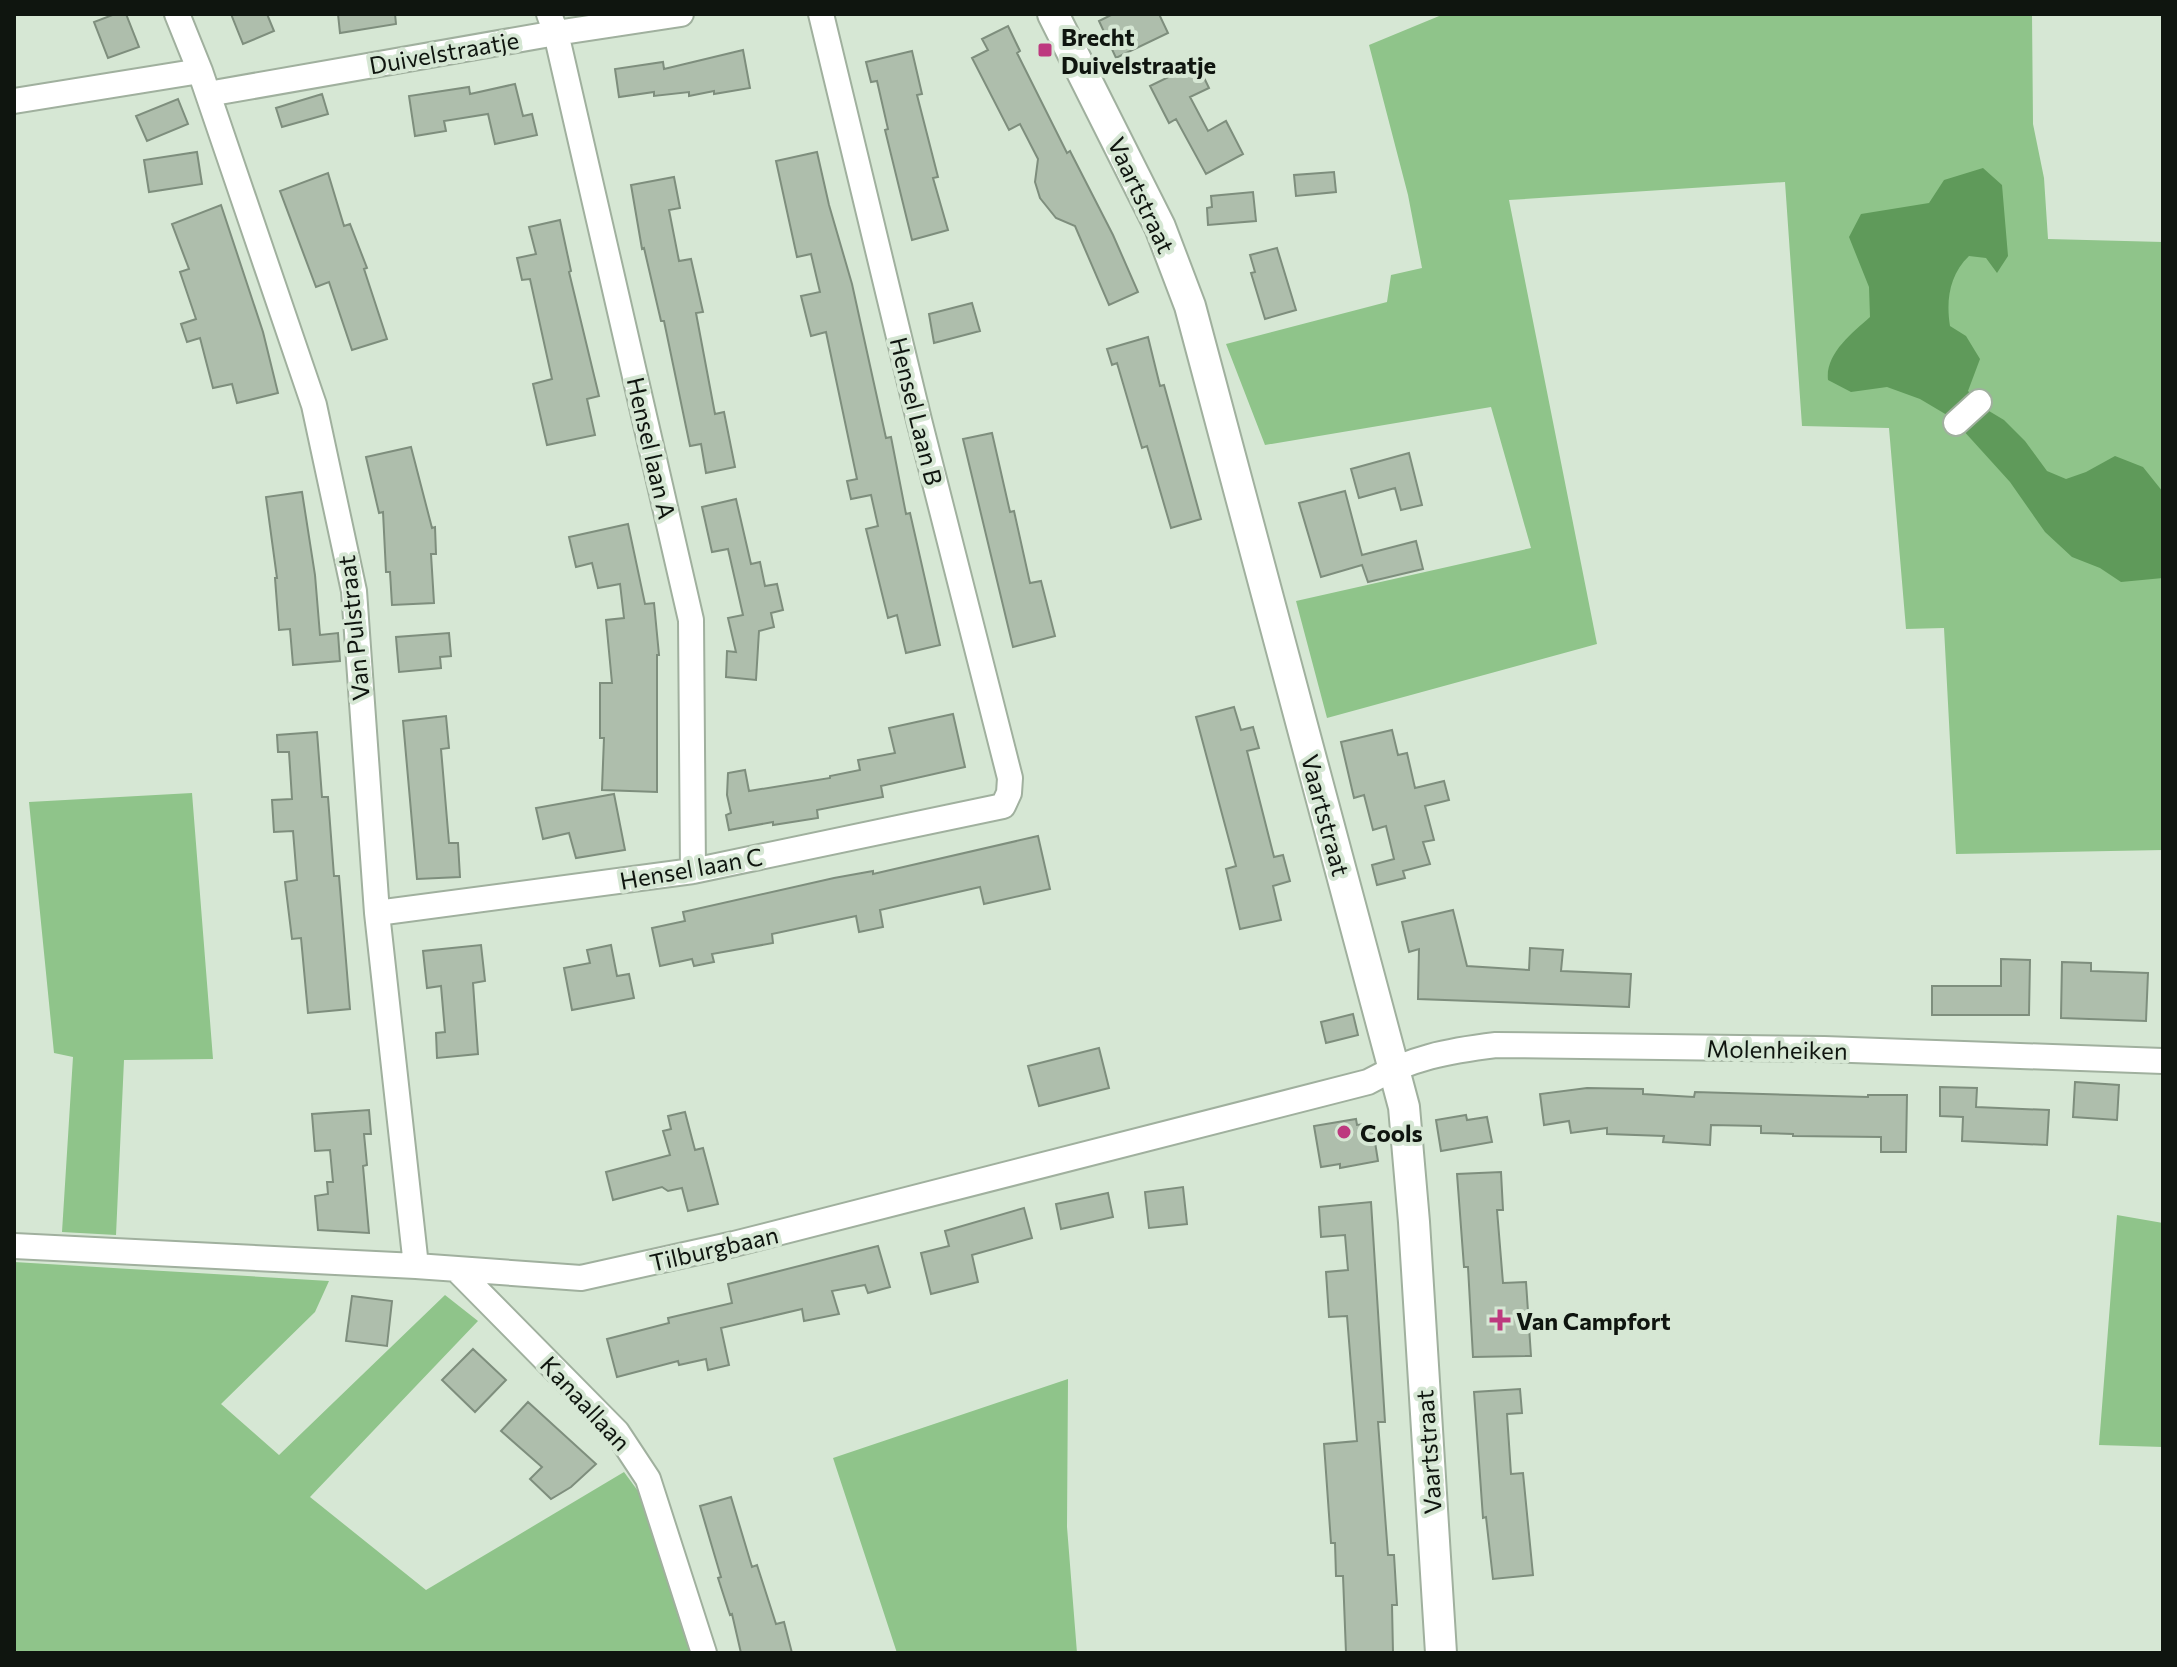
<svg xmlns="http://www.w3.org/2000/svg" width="2177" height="1667" viewBox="0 0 2177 1667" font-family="Commissioner,sans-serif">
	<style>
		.green { fill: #8fc48a }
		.water { fill: #5f9a5a }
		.building { fill: #aebeac; stroke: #7e8e7d; stroke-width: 2 }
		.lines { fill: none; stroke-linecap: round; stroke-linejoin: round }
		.minor-casing { stroke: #a0b09e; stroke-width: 28 }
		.major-casing { stroke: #a0b09e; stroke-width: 34 }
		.minor { stroke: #fff; stroke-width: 24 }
		.major { stroke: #fff; stroke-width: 30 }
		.poi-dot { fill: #bd397f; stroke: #d6e7d4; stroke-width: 3 }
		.labels { text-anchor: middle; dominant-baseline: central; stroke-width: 8; stroke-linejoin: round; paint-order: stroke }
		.poi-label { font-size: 24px; font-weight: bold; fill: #0f150f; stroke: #d6e7d4; text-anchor: start }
		.street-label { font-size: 24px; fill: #0f150f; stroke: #d6e7d4 }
	</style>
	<rect width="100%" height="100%" fill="#d6e7d4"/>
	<path class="green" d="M1444,14H2032L2033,124L2044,178L2048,239L2163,242V850L1956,854L1944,628L1906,629L1889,428L1802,426L1785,182L1509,200L1597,644L1327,718L1296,601L1531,548L1491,407L1265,445L1226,344L1387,302L1391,275L1422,268L1408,195L1369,45Z
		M192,793L213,1059L124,1060L116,1235L62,1232L73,1057L54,1053L29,802Z
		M2117,1215L2163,1223V1447L2099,1445Z
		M14,1262L329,1281L315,1312L221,1404L279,1455L445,1295L478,1321L310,1497L426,1590L624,1472L649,1506L690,1653H14Z
		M1068,1379L1067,1527L1077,1653H897L833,1458Z"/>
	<path class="water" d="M1983,168L2002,185L2008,256L1997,273L1986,258L1969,256C1949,275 1946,301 1950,326L1966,336L1980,359L1968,391L1984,408L2004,420L2025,441L2047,471L2066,479L2086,472L2115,456L2143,467L2163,492V578L2121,582L2100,568L2072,557L2045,532L2010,482L1952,418L1920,399L1887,387L1851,392L1828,380C1825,354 1852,333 1870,317L1869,287L1849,237L1861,214L1929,203L1944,180Z"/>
	<path class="building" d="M115,14H126L139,47L108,58L94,22Z
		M231,14H267L274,31L243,44Z
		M338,14H395L396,24L340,33Z
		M1113,14H1159L1168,33L1116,58L1099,21Z
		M1008,26L1020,51L1017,53L1067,153L1070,151L1113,235L1138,292L1109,305L1075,226L1056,218L1040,198L1035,182L1038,159L1020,124L1009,130L972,58L988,50L982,39Z
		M743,50L750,88L714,94V91L689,96V92L654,96V92L619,97L615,69L663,62L664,69Z
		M912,51L922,94L917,95L938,177L933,178L948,230L912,240L885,130L888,129L877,81L871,82L866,62Z
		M1197,63L1209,88L1190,97L1208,131L1226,121L1243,154L1206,174L1176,119L1169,123L1150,86Z
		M515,84L523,116L532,114L537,135L495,144L488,114L444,121L446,131L415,136L409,96L469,87L470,94Z
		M322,94L328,114L282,127L276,108Z
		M178,99L188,124L147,141L136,116Z
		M197,152L202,184L149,192L144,160Z
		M817,152L829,205L852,284L886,438L891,437L906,514L910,513L940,645L906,653L897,615L888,618L866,529L878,526L871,495L851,499L847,481L857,479L826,332L811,336L801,296L820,292L811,254L797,257L776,161Z
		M1334,172L1336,192L1296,196L1294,175Z
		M328,173L344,226L350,224L367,268L364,269L387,339L352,350L329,282L316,287L280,191Z
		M674,177L680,208L669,210L679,261L691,259L703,312L696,313L715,414L724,412L735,467L706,473L701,444L690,446L664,321H661L644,248L642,249L631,185Z
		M1253,192L1256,221L1208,225L1207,208L1212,207L1211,196Z
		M221,205L263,332L278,393L237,403L232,384L213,388L200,338L187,342L181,324L196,319L180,272L189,269L172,224Z
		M560,220L571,271L569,272L599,396L587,399L595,435L547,445L533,384L552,379L530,279L522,280L517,258L536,254L529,227Z
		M1277,248L1296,310L1265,319L1251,273L1255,272L1250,255Z
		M972,303L980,331L934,343L929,314Z
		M1148,337L1160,386L1164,385L1201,519L1171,528L1147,446L1142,448L1117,363L1112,365L1107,349Z
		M992,433L1010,512L1014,511L1030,583L1041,581L1055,636L1013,647L963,439Z
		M411,447L432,528L435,527L436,554H431L434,603L392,605L390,572H386L383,512L379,513L366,457Z
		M1409,453L1422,505L1401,510L1395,488L1359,498L1351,469Z
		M1345,491L1362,555L1416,541L1423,569L1368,582L1362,565L1321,577L1299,503Z
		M302,492L315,575L320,635L338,633L340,661L293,665L290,629L279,630L275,578H277L266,497Z
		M736,499L751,564L760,562L765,586L777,584L783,610L771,613L774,627L759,631L756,680L726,677L727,651L736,652L728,618L743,615L728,549L712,552L702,507Z
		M628,524L645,604L654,603L659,655H657V792L602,790L604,738H600V683H612L606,620L624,618L620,584L598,588L592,563L576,567L569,537Z
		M449,633L451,656L440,657L441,668L399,672L396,637Z
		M1234,707L1241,730L1253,727L1259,748L1247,751L1274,857L1283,855L1290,881L1273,886L1281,920L1240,929L1226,869L1236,866L1196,717Z
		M953,714L965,767L881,786L883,797L817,810L818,818L773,825V822L729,830L726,815L731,813L727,795L728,773L745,770L749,791L830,778V776L860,770L858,760L895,753L889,728Z
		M446,716L449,748L441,749L449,843H458L460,877L417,879L403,721Z
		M1392,730L1398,755L1407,753L1415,788L1444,781L1449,800L1425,806L1434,840L1423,842L1430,864L1403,871L1405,878L1377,885L1372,865L1394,859L1386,826L1373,830L1364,795L1354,798L1341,742Z
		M317,732L322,797H328L334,876H339L350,1009L308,1013L301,938L292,939L285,882L297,880L293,831L274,832L272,800L292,799L289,752H278L277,735Z
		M614,794L625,850L576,858L569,833L543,839L536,808Z
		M1038,836L1050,889L984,904L980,887L880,910L883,927L859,932L856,916L772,934L773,943L712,954L714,962L694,966L692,959L660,966L652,928L685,921L683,912L834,878L873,871V874Z
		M1453,910L1467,966L1529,970L1530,948L1563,950L1561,971L1631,974L1629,1007L1418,999L1419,949L1409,952L1402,922Z
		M481,945L485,981L473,983L478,1054L437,1058L436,1033L445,1032L441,986L427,988L423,951Z
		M611,945L617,976L629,974L634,998L572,1010L564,968L590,963L587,950Z
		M2001,959L2030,960L2029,1015H1932V986H2001Z
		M2062,962L2091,963V971L2148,973L2146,1021L2061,1018Z
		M1353,1014L1358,1035L1326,1043L1321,1022Z
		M1099,1048L1109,1088L1039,1106L1028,1066Z
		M2075,1082L2119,1085L2117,1120L2073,1117Z
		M1940,1087L1977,1088L1976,1107L2049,1110L2047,1145L1962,1141L1963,1117L1940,1116Z
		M1587,1088L1643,1089V1094L1694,1097L1695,1092L1868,1097V1095H1907L1906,1152H1881V1137L1793,1136V1134L1761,1133V1126L1711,1125L1710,1145L1663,1142L1664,1136L1607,1134V1128L1571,1133L1569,1121L1544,1125L1540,1094Z
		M369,1110L371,1134H364L367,1165L363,1166L369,1233L318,1230L315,1196L328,1194L327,1182H333L330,1150L315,1151L312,1114Z
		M685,1112L695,1150L703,1148L718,1204L688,1211L682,1188L668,1191L662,1187L613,1200L606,1172L670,1155L663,1131L671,1129L668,1116Z
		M1466,1115L1467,1120L1487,1117L1492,1142L1441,1151L1436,1120Z
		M1356,1119L1357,1125L1372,1123L1378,1161L1340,1168V1164L1321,1167L1314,1126Z
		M1501,1172L1503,1210H1497L1503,1283L1526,1282L1531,1356L1473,1357L1468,1267H1464L1457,1174Z
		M1183,1187L1187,1224L1149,1228L1145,1192Z
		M1108,1193L1113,1217L1061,1229L1056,1204Z
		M1371,1202L1385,1422H1378L1388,1555H1394L1397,1605H1392L1393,1653H1346L1343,1576H1336L1335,1543H1331L1324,1444L1357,1441L1347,1316L1329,1317L1326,1272L1348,1270L1345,1235L1321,1237L1319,1207Z
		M1024,1208L1032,1238L972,1255L978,1282L931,1294L921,1253L949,1246L945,1231Z
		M878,1246L890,1287L868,1293L865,1285L832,1291L839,1314L804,1321L802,1309L721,1328L729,1365L708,1370L706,1359L679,1365L678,1361L617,1377L607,1339L669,1323L668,1318L732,1303L728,1284Z
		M352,1296L392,1301L387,1346L346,1341Z
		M473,1349L506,1380L475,1412L442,1380Z
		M1520,1389L1522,1413L1507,1414L1511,1474L1523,1473L1533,1575L1493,1579L1486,1517L1483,1518L1474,1392Z
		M528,1402L596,1464L571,1487L551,1499L530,1479L542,1467L501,1431Z
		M731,1497L752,1567L757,1565L776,1624L784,1622L792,1653H741L732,1614L730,1615L718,1578L721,1577L700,1506Z"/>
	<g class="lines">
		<g class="minor-casing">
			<path id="minor" d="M177,14L200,71L314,405L354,591L377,913L416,1266
				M549,14L556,33L691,620L693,871
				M208,94L556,33L681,14
				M14,101L200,71
				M1956,423L1979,402
				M377,913L693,871L1003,806L1009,793L1010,778L919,420L821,14
				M14,1246L416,1266L581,1278L734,1244L1368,1082C1411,1058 1447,1051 1496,1045L1824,1049L2163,1061
				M457,1270L617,1432L648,1479L704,1653"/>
		</g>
		<g class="major-casing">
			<path id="major" d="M1053,14L1160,227L1190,306L1404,1107L1414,1222L1441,1653"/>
		</g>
		<use href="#minor" class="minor"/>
		<use href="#major" class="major"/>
	</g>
	<g class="poi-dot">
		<rect x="1037" y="42" width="16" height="16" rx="4"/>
		<circle cx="1344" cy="1132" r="8"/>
		<path d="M1496 1308h8v8h8v8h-8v8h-8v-8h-8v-8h8z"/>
	</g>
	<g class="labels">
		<g class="poi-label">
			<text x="1061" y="36">Brecht<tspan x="1061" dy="28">Duivelstraatje</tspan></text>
			<text x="1360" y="1132">Cools</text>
			<text x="1516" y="1320">Van Campfort</text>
		</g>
		<g class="street-label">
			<text transform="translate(444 52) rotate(-10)">Duivelstraatje</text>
			<text transform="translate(1142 195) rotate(65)">Vaartstraat</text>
			<text transform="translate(917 411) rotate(76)">Hensel Laan B</text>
			<text transform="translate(652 448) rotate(77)">Hensel laan A</text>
			<text transform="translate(353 628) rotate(-96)">Van Pulstraat</text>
			<text transform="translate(1326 815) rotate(75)">Vaartstraat</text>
			<text transform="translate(691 868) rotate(-10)">Hensel laan C</text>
			<text transform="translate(1777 1049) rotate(1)">Molenheiken</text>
			<text transform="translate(714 1248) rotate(-13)">Tilburgbaan</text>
			<text transform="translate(586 1403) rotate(47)">Kanaallaan</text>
			<text transform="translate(1428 1452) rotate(-94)">Vaartstraat</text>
		</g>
	</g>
	<rect width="2177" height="1667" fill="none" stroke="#0f150f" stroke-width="32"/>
</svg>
